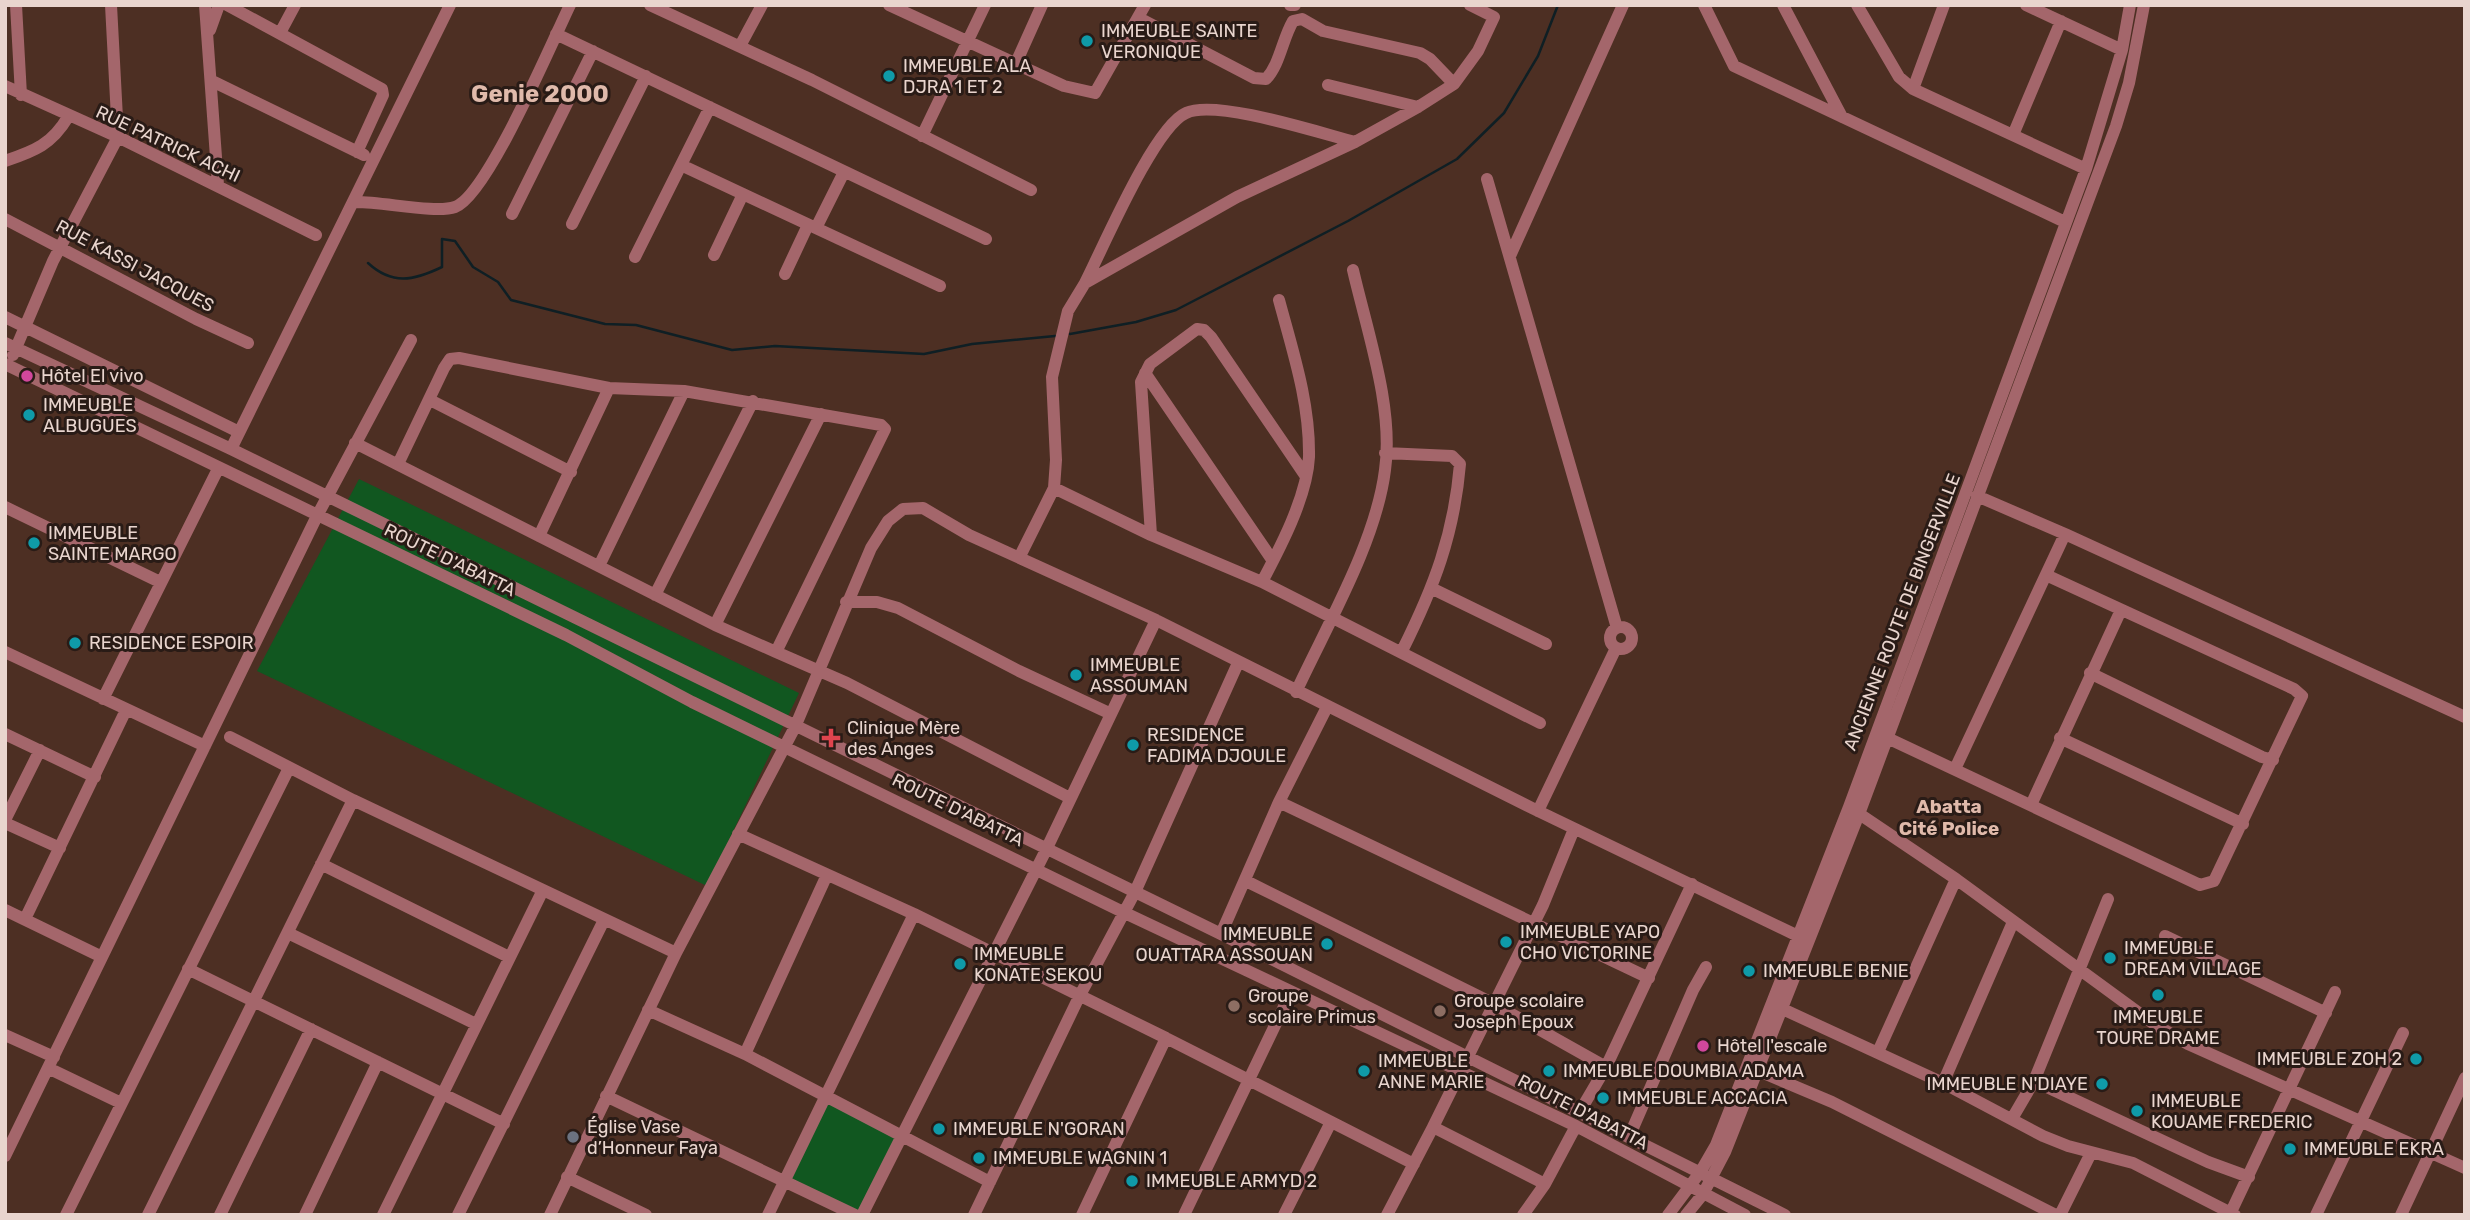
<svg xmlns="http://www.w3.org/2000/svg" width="2470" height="1220" viewBox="0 0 2470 1220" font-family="Rubik,sans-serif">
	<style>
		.green { fill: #115720 }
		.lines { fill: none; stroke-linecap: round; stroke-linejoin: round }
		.stream { stroke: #0f1f24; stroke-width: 2.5 }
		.minor { stroke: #a4666b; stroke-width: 12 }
		.culture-dot { fill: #0f9aa8; stroke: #291b16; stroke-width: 2.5 }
		.hotel-dot { fill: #d1479c; stroke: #291b16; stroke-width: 2.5 }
		.health-dot { fill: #e0444e; stroke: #291b16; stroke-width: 2.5 }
		.education-dot { fill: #8d6e63; stroke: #291b16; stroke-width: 2.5 }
		.worship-dot { fill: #6b7280; stroke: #291b16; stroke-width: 2.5 }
		.labels { text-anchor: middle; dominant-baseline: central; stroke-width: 6; stroke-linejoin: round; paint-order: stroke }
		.poi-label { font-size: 18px; fill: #e9d5ce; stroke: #291b16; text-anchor: start }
		.street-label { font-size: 18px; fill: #e9d5ce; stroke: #291b16 }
		.neighbourhood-label { font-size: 19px; font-weight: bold; fill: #e0baab; stroke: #291b16 }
		.district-label { font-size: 24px; font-weight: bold; fill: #e0baab; stroke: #291b16 }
	</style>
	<rect width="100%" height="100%" fill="#4d2f23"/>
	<path class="green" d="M359,479L799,693L707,886L257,671Z
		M827,1097L897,1137L859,1213L788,1179Z"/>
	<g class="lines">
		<path class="stream" d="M368,263C392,285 413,281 442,267V239L455,241L473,267L498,282L511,300L605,324L636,325L732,350L775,346L924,354L972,344L1055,336
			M1070,334L1136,322L1176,310L1348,221L1457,159L1504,113L1538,56L1558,5"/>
		<path class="minor" d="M16,5L21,95
			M205,5L218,185
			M227,5L382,89L383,95L357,152
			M650,5L812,80L1031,190
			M889,5L1064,86L1095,93L1145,5
			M1290,5H1295
			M1704,5L1734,66L2065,222
			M1783,5L1842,117
			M1857,5L1899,77L1913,89L2086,169
			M2026,5L2122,50
			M1139,18L1254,78L1266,79C1280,64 1282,40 1293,21L1302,19L1323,31L1420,53L1430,59L1454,84
			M210,30L219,5
			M280,33L295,5
			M556,34L986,239
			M740,46L762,5
			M1016,63L1042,5
			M212,81L364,155
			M1328,85L1418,107
			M5,86L118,137L316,235
			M1913,89L1944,5
			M2013,135L2061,21
			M922,136L985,5
			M5,161C35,151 52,144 68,117
			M681,165L940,286
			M1487,179L1617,628
			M354,202C380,201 435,214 455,207C487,196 552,42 570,5
			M512,214L593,51
			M5,219L196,319L248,343
			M572,224L646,76
			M816,228L844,172
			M714,255L743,194
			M1510,256L1623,5
			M635,257L710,107
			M785,274L808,225
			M1085,283C1103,248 1154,127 1186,113C1216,99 1320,133 1355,142
			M5,317L239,432
			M5,343L231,449L1221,934L1785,1215
			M13,355L53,261L118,137L111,5
			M5,364L566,635L692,702L1125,913L1576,1126L1745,1215
			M1145,373L1273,561
			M430,400L571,472
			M355,443L715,625L776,652L885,429L881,425L684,391L609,388L459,358L450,359L444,368L398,464
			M231,449L450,5
			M1385,453L1452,456L1460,464C1454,535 1434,587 1402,651
			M1054,488L1151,535L1262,582L1540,723
			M5,507L160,582
			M2065,534L2465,717
			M1151,535L1141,382L1150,364L1197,329L1204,330L1211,337L1305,475
			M539,536L609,388
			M1020,556L1054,488L1056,460L1052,377L1068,311L1085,283L1237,197L1355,142L1418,107L1454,84L1478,51L1494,17L1470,5
			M599,566L684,391
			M1262,582C1280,548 1307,497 1309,457C1310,403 1293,352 1279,300
			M1433,589L1546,644
			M655,595L753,401
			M846,602H877L898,608L1019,671L1109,713
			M715,625L821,414
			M1610 638a11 11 0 1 1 22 0a11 11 0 1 1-22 0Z
			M5,652L205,746
			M776,652L847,683L1070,798
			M2090,673L2262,757L2273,760
			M1296,692C1327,625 1376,542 1385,470C1394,408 1367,331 1353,270
			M103,699L218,469
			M5,734L95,777
			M1881,735L2200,885L2214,881L2302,696L2294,689L2046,575
			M230,737L353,800L676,953
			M2060,738L2243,824
			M1955,769L2065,534L1977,496
			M1279,802L1327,707
			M2031,805L2121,610
			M1538,811L1616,648
			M1855,811L1956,879L2154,1024L2188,1044L2465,1168
			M5,820L40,750
			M5,823L60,848
			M738,834L914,914L1166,1038L1082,1215
			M321,864L509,957
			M1246,881L1492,1003L1606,1067
			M5,910L102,957
			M25,919L126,710
			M288,933L476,1024
			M1221,934L1279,802L1649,978
			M2165,936L2326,1013
			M188,969L504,1124
			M1776,1006L1943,1083L2043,1136L2068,1146L2133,1163L2235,1215
			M648,1010L745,1054L990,1182
			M5,1035L54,1057
			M1166,1038L1414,1164
			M1878,1052L1956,879
			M745,1054L826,877
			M48,1068L121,1103
			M1754,1069L1832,1102L2056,1215
			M2034,1081L2208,1162L2249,1177
			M1943,1083L2013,922
			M606,1096L855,1215
			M1579,1113L1606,1067L1692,884
			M2013,1117L2034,1081L2108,899
			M1433,1127L1543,905L1574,829
			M1629,1137L1693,990L1706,967
			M5,1156L317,516L411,340
			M567,1177L646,1215
			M2231,1212L2335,992
			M66,1215L289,768
			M148,1215L353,800
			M220,1215L311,1029
			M305,1215L378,1062
			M383,1215L543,890
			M458,1215L604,920
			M550,1215L676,953L795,727L871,548L888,521L903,509L923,508L969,535L1156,620L1538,811L1798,936
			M768,1215L914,914
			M862,1215L1046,850L1156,620
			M974,1215L1079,997L1135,892L1238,663
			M1184,1215L1291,992
			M1284,1215L1331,1122
			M1387,1215L1433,1127L1545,1184
			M1523,1215L1545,1184L1576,1126
			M1668,1215L1701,1171L1716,1145L1849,807L2086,169L2122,50L2130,5
			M1686,1215L1703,1194L1725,1152L1859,814L2116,126L2129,83L2144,5
			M2060,1215L2091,1153
			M2316,1215L2403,1033
			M2401,1215L2465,1078"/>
	</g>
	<g class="culture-dot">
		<circle cx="1087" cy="41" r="7"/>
		<circle cx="889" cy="76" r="7"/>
		<circle cx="29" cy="415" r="7"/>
		<circle cx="34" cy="543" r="7"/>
		<circle cx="75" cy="643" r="7"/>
		<circle cx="1076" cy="675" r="7"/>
		<circle cx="1133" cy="745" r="7"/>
		<circle cx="1506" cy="942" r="7"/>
		<circle cx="1327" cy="944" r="7"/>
		<circle cx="2110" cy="958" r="7"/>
		<circle cx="960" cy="964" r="7"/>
		<circle cx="1749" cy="971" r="7"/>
		<circle cx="2158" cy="995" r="7"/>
		<circle cx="2416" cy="1059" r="7"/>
		<circle cx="1364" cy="1071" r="7"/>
		<circle cx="1549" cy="1071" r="7"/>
		<circle cx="2102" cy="1084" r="7"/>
		<circle cx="1603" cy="1098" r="7"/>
		<circle cx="2137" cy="1111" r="7"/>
		<circle cx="939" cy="1129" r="7"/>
		<circle cx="2290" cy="1149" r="7"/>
		<circle cx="979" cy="1158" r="7"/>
		<circle cx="1132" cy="1181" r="7"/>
	</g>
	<g class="hotel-dot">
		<circle cx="27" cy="376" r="7"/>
		<circle cx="1703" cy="1046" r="7"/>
	</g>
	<path class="health-dot" d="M827.5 727.5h7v7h7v7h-7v7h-7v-7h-7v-7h7z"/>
	<g class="education-dot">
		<circle cx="1234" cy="1006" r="7"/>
		<circle cx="1440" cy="1011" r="7"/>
	</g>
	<circle class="worship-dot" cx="573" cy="1137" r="7"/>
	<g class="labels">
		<g class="poi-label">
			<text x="1101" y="31">IMMEUBLE SAINTE<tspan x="1101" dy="21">VERONIQUE</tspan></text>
			<text x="903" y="66">IMMEUBLE ALA<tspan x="903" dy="21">DJRA 1 ET 2</tspan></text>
			<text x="41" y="376">Hôtel El vivo</text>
			<text x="43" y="405">IMMEUBLE<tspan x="43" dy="21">ALBUGUES</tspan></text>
			<text x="48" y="533">IMMEUBLE<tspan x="48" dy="21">SAINTE MARGO</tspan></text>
			<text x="89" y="643">RESIDENCE ESPOIR</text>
			<text x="1090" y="665">IMMEUBLE<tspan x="1090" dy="21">ASSOUMAN</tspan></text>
			<text x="847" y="728">Clinique Mère<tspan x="847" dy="21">des Anges</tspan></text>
			<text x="1147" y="735">RESIDENCE<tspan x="1147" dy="21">FADIMA DJOULE</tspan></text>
			<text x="1520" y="932">IMMEUBLE YAPO<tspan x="1520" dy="21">CHO VICTORINE</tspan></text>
			<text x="1313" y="934" text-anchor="end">IMMEUBLE<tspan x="1313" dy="21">OUATTARA ASSOUAN</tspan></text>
			<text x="2124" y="948">IMMEUBLE<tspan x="2124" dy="21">DREAM VILLAGE</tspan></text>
			<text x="974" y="954">IMMEUBLE<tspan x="974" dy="21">KONATE SEKOU</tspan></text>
			<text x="1763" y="971">IMMEUBLE BENIE</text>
			<text x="1248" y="996">Groupe<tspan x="1248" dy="21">scolaire Primus</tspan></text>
			<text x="1454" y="1001">Groupe scolaire<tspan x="1454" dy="21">Joseph Epoux</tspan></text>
			<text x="2158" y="1017" text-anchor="middle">IMMEUBLE<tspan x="2158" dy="21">TOURE DRAME</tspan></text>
			<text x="1717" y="1046">Hôtel l'escale</text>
			<text x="2402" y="1059" text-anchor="end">IMMEUBLE ZOH 2</text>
			<text x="1378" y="1061">IMMEUBLE<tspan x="1378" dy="21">ANNE MARIE</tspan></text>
			<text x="1563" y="1071">IMMEUBLE DOUMBIA ADAMA</text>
			<text x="2088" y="1084" text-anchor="end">IMMEUBLE N'DIAYE</text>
			<text x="1617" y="1098">IMMEUBLE ACCACIA</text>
			<text x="2151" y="1101">IMMEUBLE<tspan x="2151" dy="21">KOUAME FREDERIC</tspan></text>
			<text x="587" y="1127">Église Vase<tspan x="587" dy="21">d’Honneur Faya</tspan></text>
			<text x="953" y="1129">IMMEUBLE N'GORAN</text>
			<text x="2304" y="1149">IMMEUBLE EKRA</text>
			<text x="993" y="1158">IMMEUBLE WAGNIN 1</text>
			<text x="1146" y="1181">IMMEUBLE ARMYD 2</text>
		</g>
		<g class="street-label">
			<text transform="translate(168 144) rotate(25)">RUE PATRICK ACHI</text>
			<text transform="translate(135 266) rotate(28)">RUE KASSI JACQUES</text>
			<text transform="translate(450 560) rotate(26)">ROUTE D'ABATTA</text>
			<text transform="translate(1902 612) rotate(-69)">ANCIENNE ROUTE DE BINGERVILLE</text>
			<text transform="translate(958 810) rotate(26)">ROUTE D'ABATTA</text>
			<text transform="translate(1583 1112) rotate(27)">ROUTE D'ABATTA</text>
		</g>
		<g class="neighbourhood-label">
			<text x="1949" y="806">Abatta<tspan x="1949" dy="22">Cité Police</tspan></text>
		</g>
		<g class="district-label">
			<text x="540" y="94">Genie 2000</text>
		</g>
	</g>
	<rect width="2470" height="1220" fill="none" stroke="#e9d5ce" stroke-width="14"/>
</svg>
